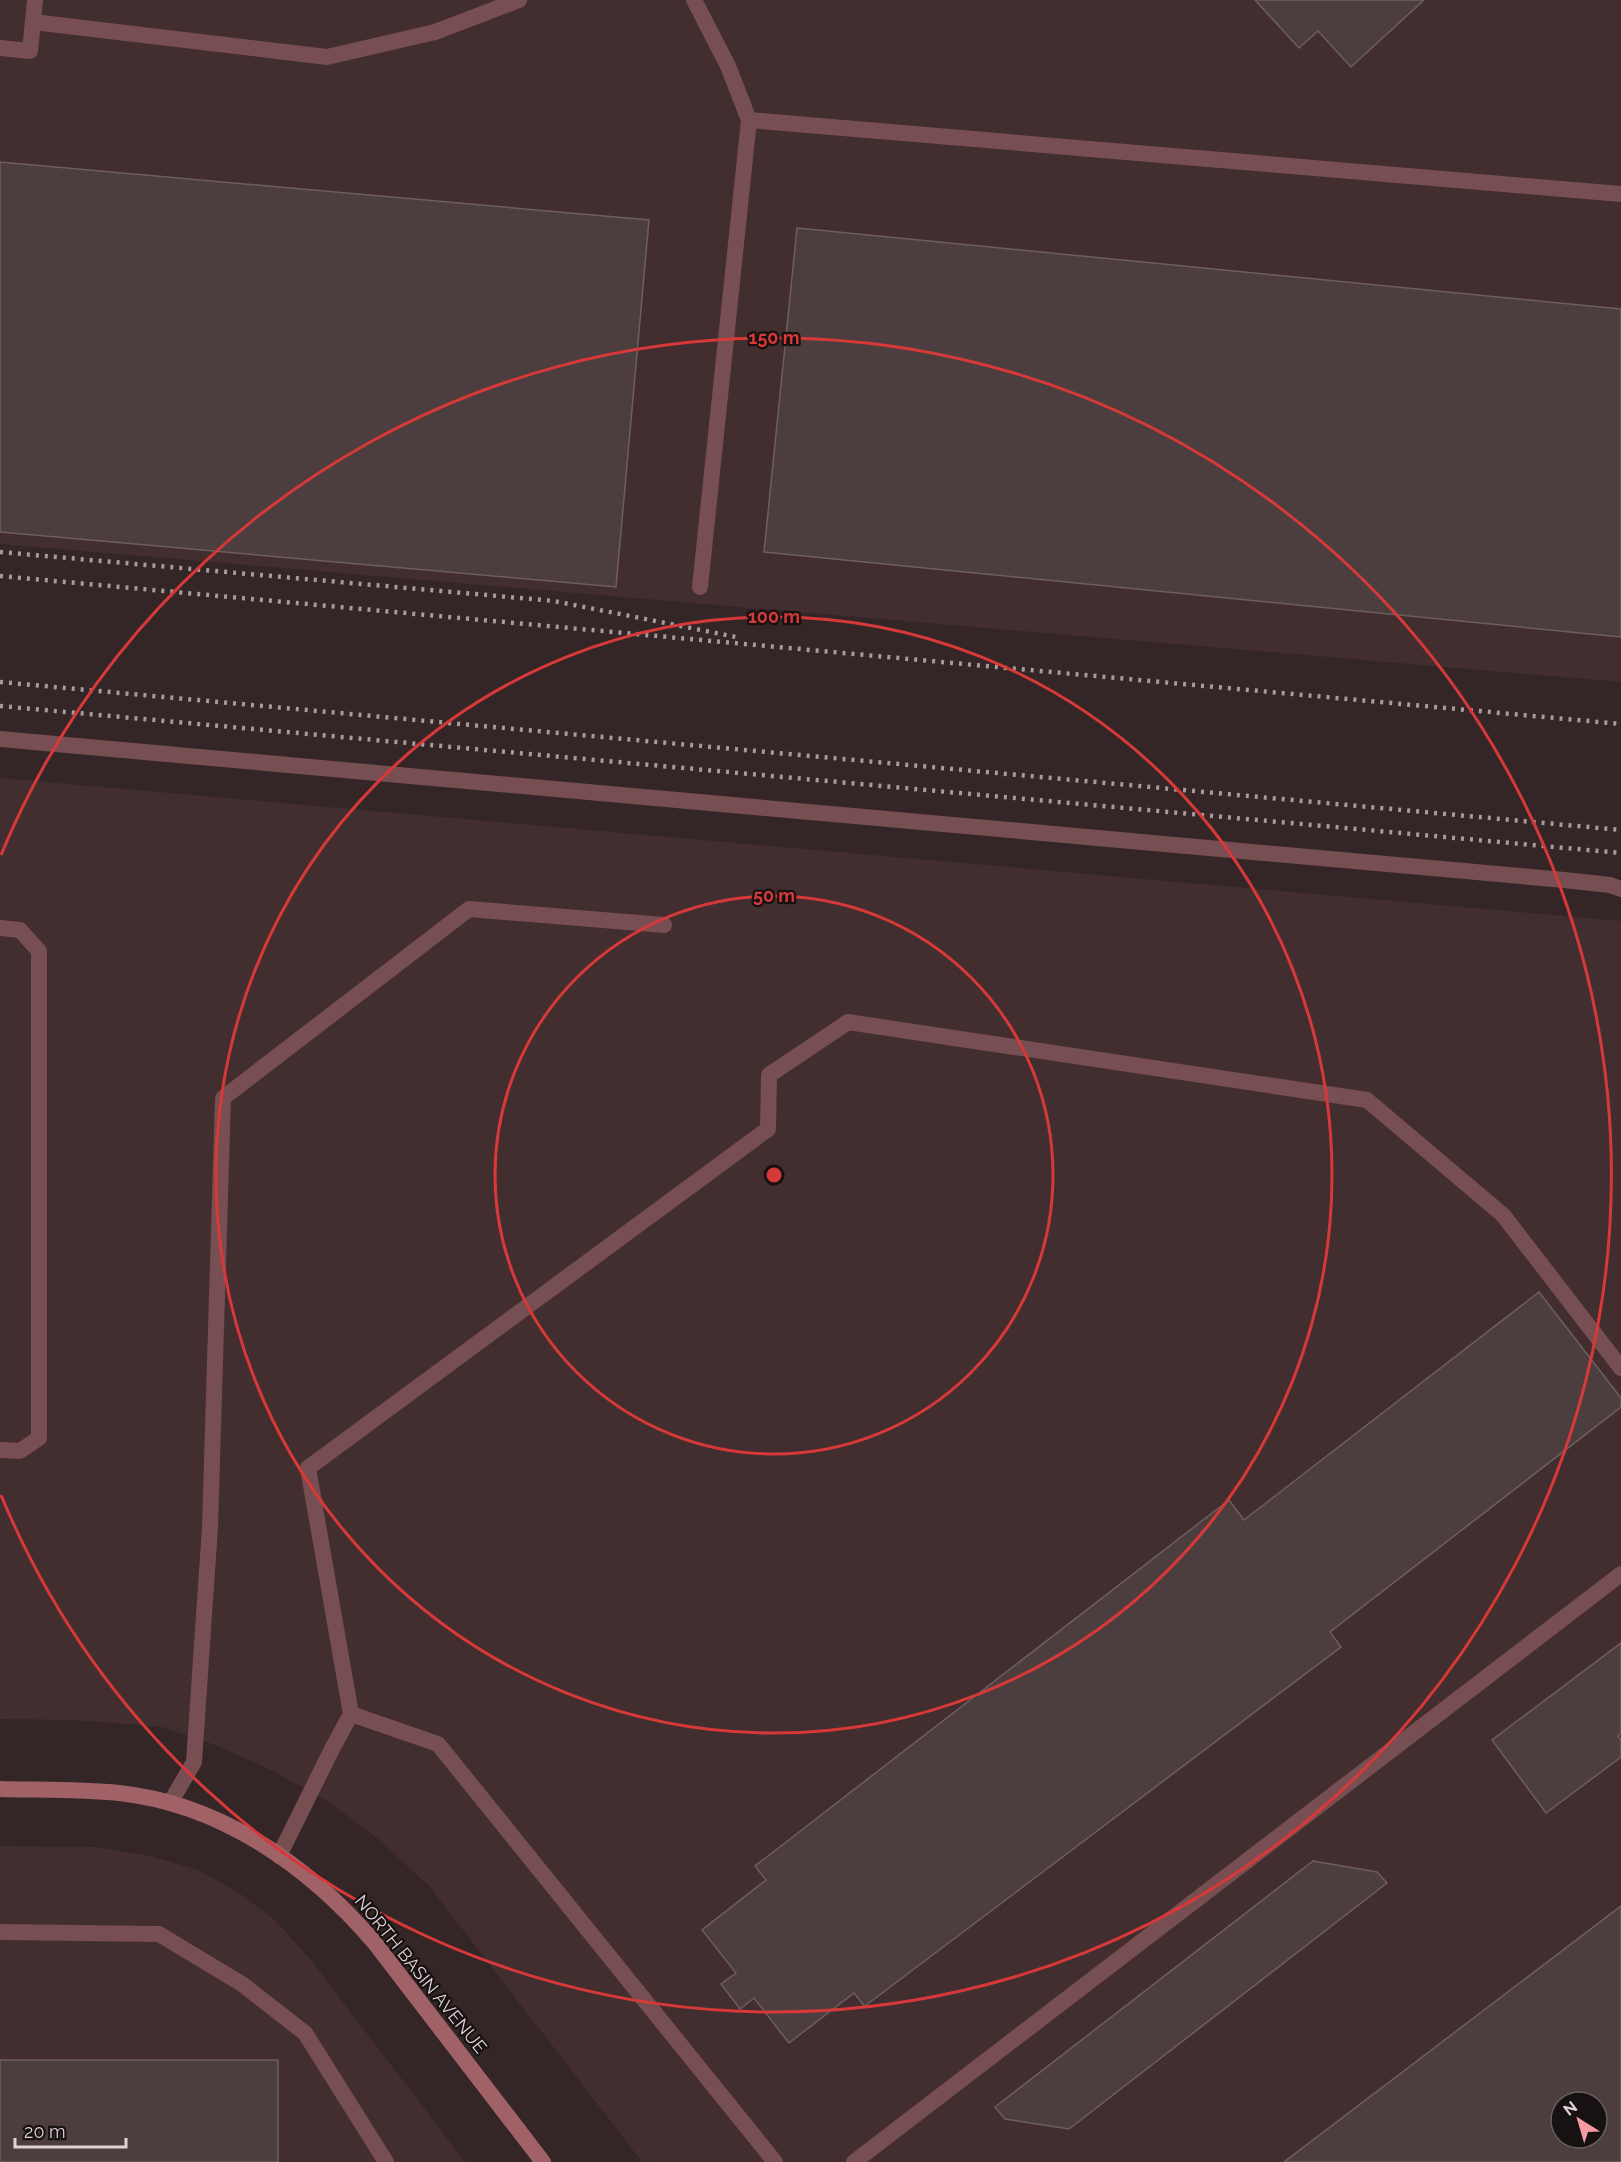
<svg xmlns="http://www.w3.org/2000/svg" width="1621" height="2162" viewBox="0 0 1621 2162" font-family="Raleway,sans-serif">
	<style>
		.built { fill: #422d2f; fill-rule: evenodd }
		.building { fill: #4c3e3e; stroke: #6e5e5f; stroke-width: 1.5; fill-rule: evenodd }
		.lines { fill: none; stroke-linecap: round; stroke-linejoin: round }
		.service { stroke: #774e51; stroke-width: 16 }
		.secondary { stroke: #a06167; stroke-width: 16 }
		.rail { stroke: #a79c9d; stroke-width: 4.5; stroke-dasharray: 3 6; stroke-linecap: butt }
		.ring { fill: none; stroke: #d73939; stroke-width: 3 }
		.labels { text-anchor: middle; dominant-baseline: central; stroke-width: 4.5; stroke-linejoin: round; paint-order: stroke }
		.street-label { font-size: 18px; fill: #ded4d5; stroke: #171112 }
		.centre { fill: #d73939; stroke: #171112; stroke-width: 3 }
		.ring-label { font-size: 18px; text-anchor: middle; font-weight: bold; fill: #d73939; stroke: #171112; stroke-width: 4.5; stroke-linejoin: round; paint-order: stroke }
	</style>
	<rect width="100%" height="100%" fill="#342627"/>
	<path class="built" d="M0,0H1621V682L0,544Z
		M0,778L1621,921V2162H642L430,1887L378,1839L327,1801L273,1771L218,1746L162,1727L73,1720L0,1719ZM1561,2102H1597V2138H1561Z
		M0,1846L95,1847L151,1856L198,1870L238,1892L275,1920L310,1959L465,2162H0Z"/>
	<path class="building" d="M1255,0H1424L1351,67L1318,31L1299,48Z
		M0,162L649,220L616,587L0,532Z
		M797,228L1621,309V637L764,552Z
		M1539,1292L1621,1398V1407L1330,1632L1341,1647L865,2006L866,2008L854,1993L789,2043L754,1998L740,2009L721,1984L736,1973L702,1930L766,1880L755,1866L1229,1500L1244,1520Z
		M1621,1643V1733L1618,1736L1621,1740V1757L1546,1813L1492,1740Z
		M1313,1861L1377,1872L1387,1883L1069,2129L1005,2119L995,2107Z
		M1621,1906V2162H1284ZM1561,2102H1597V2138H1561Z
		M0,2060H278V2162H0Z"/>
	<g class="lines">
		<path class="service" d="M694,0L728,66L749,120L700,587
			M33,22L327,57L435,32L519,0
			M0,48L30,51L35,0
			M749,120L1621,194
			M0,739L1564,880L1610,885L1621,889
			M0,928L20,930L39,951V1438L20,1451L0,1450
			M351,1714L308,1468L768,1129L769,1075L848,1022L1367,1100L1503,1215L1621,1368
			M170,1803L194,1762L210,1527L223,1098L469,909L664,925
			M279,1856L332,1749L351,1714L438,1744L775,2162
			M0,1932L159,1934L242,1984L305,2033L386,2162
			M854,2162L1621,1574"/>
		<path class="secondary" d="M0,1789C40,1790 80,1789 119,1793C221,1804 309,1866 374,1942L543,2162"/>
		<path class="rail" d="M0,552L554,601L736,637
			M0,576L1621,724
			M0,682L1621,830
			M0,706L1621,853"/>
	</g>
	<g class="ring">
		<circle cx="774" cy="1175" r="279"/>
		<circle cx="774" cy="1175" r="558"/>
		<path d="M1 855A837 837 0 1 1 1 1495"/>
	</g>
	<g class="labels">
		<g class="street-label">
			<text transform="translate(421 1974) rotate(51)">NORTH BASIN AVENUE</text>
		</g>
	</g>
	<circle cx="774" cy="1175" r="9" class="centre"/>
	<g class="ring-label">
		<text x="774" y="344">150 m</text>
		<text x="774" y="623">100 m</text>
		<text x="774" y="902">50 m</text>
	</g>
	<g transform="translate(1579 2120) rotate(323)"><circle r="28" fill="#171112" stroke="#675f60" stroke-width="1.5"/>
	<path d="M0-4.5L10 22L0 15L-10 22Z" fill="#f49aa2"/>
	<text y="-9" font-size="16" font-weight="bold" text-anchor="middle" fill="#ded4d5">N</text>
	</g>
	<path d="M15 2138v9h111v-9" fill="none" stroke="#ded4d5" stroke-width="3"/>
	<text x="24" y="2138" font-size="18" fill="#ded4d5" stroke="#171112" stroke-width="4.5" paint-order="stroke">20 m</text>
</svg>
